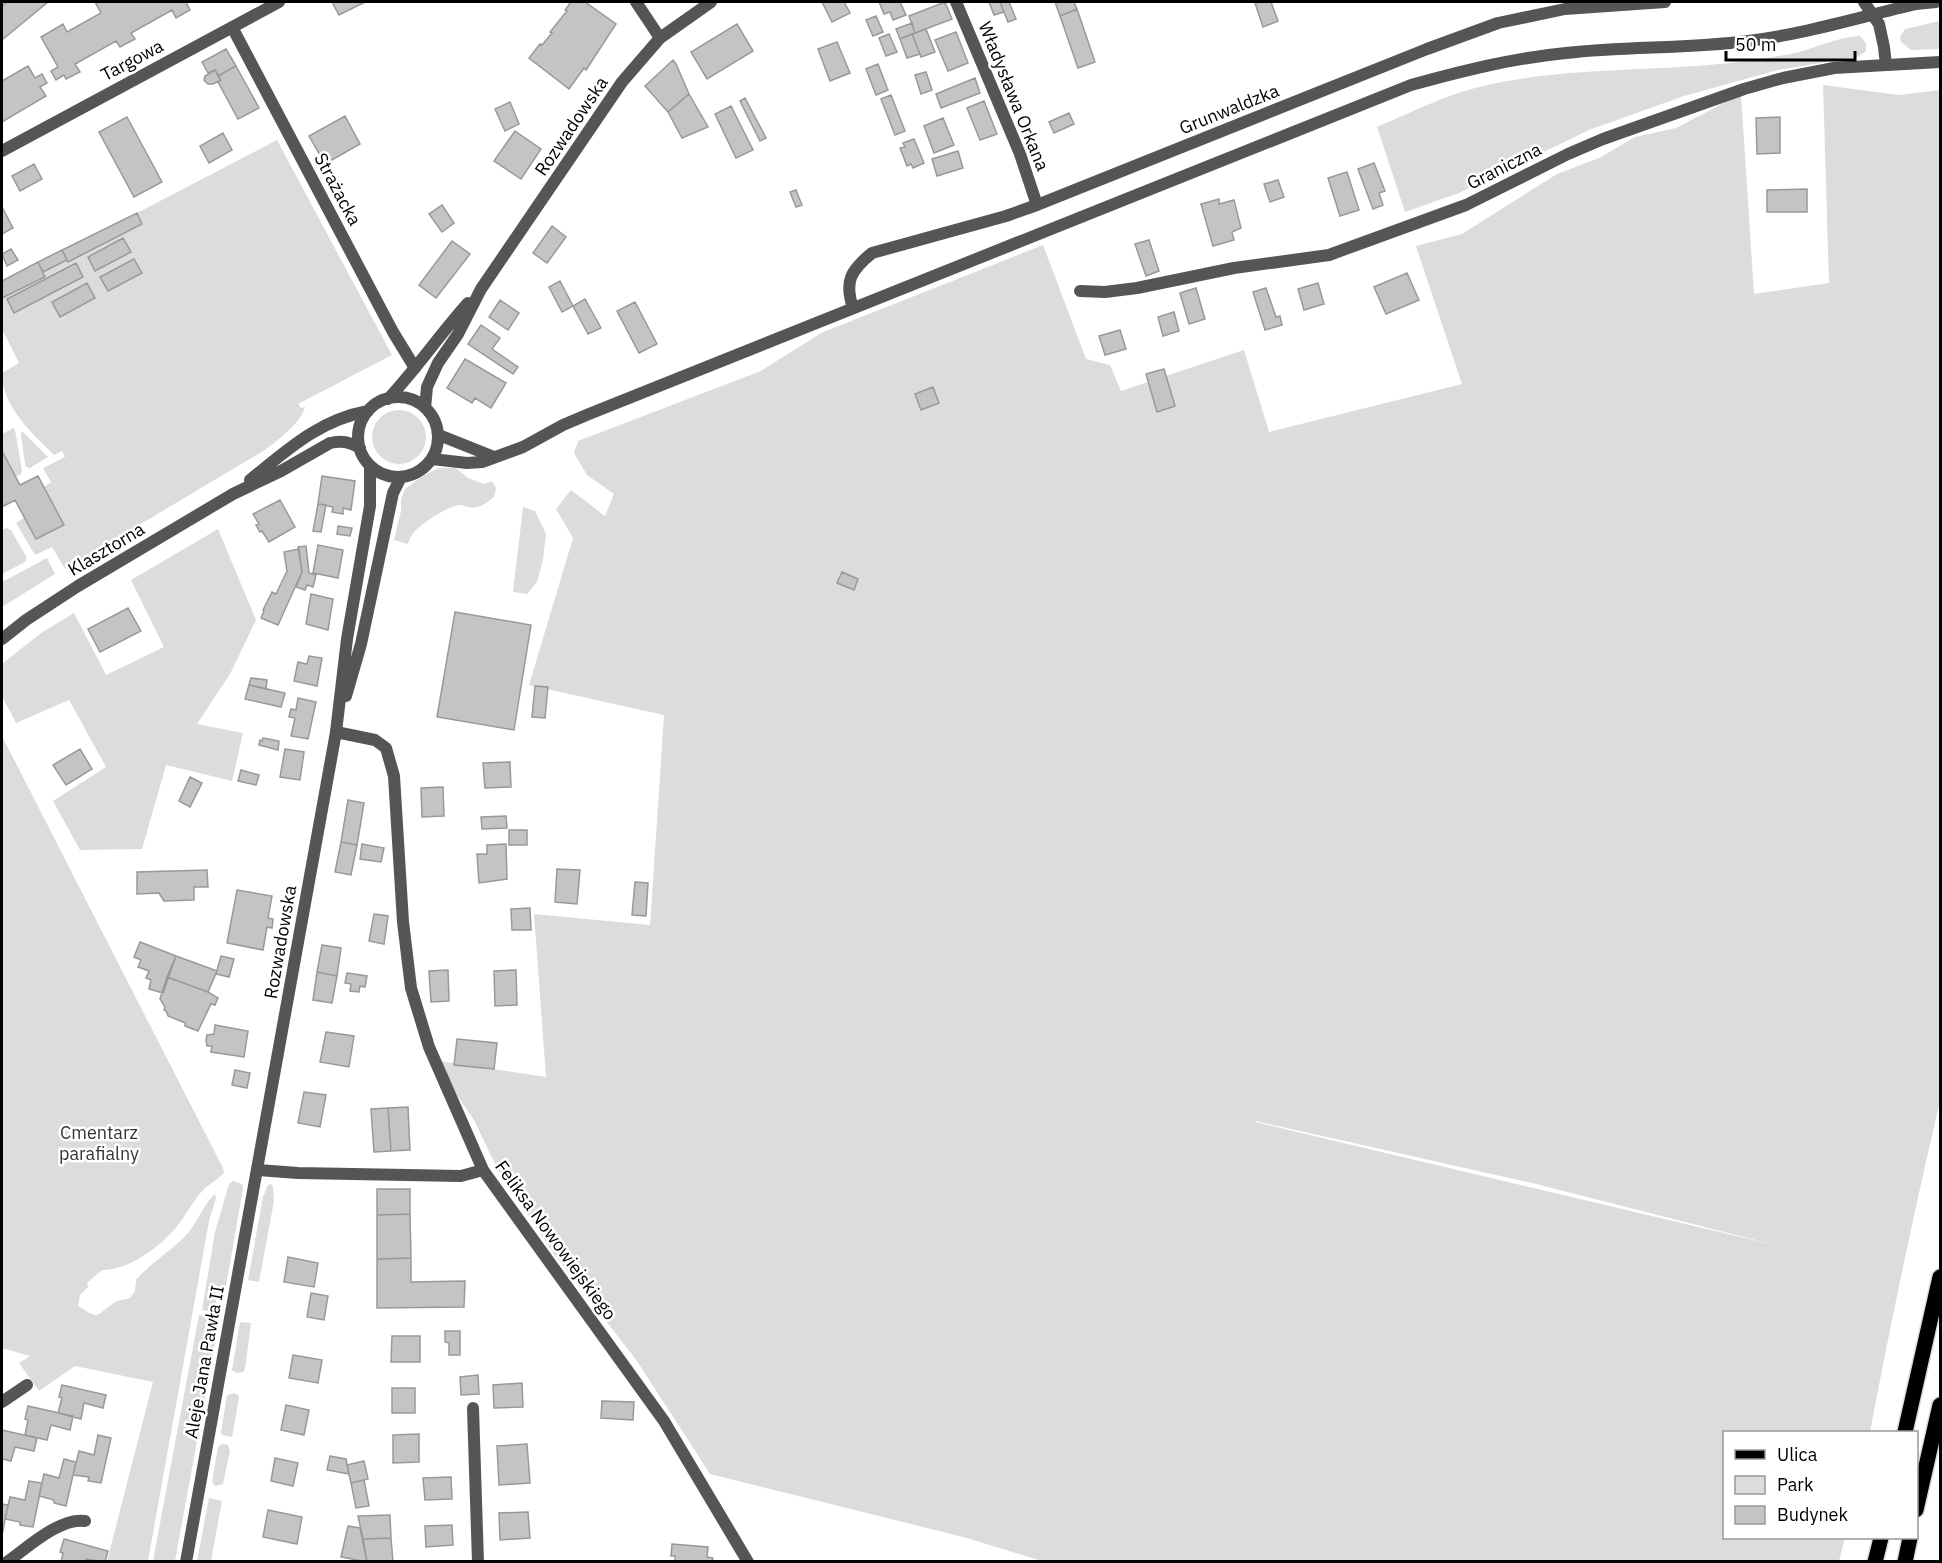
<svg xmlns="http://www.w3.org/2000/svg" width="1942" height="1563" viewBox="0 0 1942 1563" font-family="'IBM Plex Sans',sans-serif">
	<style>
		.green { fill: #dcdcdc; fill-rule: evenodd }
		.building { fill: #c4c4c4; stroke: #999; stroke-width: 1.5 }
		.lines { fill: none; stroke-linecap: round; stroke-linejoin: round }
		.primary-casing { stroke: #dbdbdb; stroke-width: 18 }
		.minor { stroke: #555; stroke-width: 12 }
		.tertiary { stroke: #555; stroke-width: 12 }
		.primary { stroke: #000; stroke-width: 15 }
		.labels { text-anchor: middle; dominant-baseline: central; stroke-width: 5; stroke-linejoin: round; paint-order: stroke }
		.street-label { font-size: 18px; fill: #000; stroke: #fff }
		.park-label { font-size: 18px; fill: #333; stroke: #fff }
	</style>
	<rect width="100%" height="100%" fill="#fff"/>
	<path class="green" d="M1940,21V49L1911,50L1901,42L1900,37L1905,29Z
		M1860,36L1866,43V51L1857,57L1778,70L1684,96L1589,130L1459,193L1405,212L1377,127C1412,112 1447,94 1483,86C1573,65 1664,73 1754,60C1769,58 1785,55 1799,52C1820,46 1839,37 1860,36Z
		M1823,85L1899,95L1940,90V1101C1914,1211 1891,1322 1870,1432H1724V1538H1845L1839,1561H1042L967,1538L710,1474L637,1361L554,1254L498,1170L474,1120L433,1060L546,1077L534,914L650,925L664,715L529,685L573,538L556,509L571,490L605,516L614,494L587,475L574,453L578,441L761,371L821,333L1043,245L1086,359L1110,365L1121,391L1244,350L1269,432L1462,384L1416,246L1462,234L1557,174L1599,158L1635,137L1676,128L1741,94L1754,294L1829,283ZM1255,1121L1536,1184L1783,1247L1255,1122Z
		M277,140L392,355L298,404L301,408L305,407C302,422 277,441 265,450L65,569L52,547L35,555L16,523L24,518L36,539L63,525L44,487L51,482L43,468L65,457L62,451L54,455C32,433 2,407 2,373L19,363L2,329V298L45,277L43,272L67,260L68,261L142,224L137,213Z
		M372 437a27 27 0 1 1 54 0a27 27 0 1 1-54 0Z
		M13,428L15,430L22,470L21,474L15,477L2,451V434Z
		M22,431L48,457L30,468L26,467L25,464L21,435Z
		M438,468H456L468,478L484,484L492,481L496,488L494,497C487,503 479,509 469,507C463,507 466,505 460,505C448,506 418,525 412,535C410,537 409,541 408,544L394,540L401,511V499L405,489L420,478Z
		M523,507L535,511L546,534L543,559L537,582L527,594L513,592Z
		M6,528L11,530L27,558L25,562L2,574V530Z
		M218,529L256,620L230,674L197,724L243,733L232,781L166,765L142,849L80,850L53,801L106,767L69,700L16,723L2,696V664L41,633L74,613L106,675L164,647L131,580Z
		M47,558L55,574L2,607V582Z
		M3,738L223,1168L224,1173C218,1179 211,1183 205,1188C193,1200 185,1217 174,1230C158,1248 127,1271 102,1270L87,1283L88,1287L80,1295L78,1306C98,1318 94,1318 111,1305C117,1300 123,1300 130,1298L135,1291L136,1280C151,1262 172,1251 188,1233C198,1221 203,1205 215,1194L216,1198L209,1221L148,1561H107L153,1382L75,1366L39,1391L19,1363L30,1356L2,1348V740Z
		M233,1181L242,1184L243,1188L224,1298L217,1297L214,1312L202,1310L215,1232L229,1184Z
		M271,1184L273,1187L274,1201L259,1282L248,1280L263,1197L268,1185Z
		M199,1315L213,1318L210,1330L217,1332L175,1561H153Z
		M240,1322L251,1323L245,1369L243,1372L237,1373L232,1370Z
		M235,1393L239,1396V1398L232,1437L222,1435L221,1432L227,1395Z
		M222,1444L228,1445L230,1451L223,1484L215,1486L212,1482L218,1447Z
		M209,1498L222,1501L211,1561H197Z"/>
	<path class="building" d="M7,2H48L2,40V6Z
		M95,2H186L190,10L176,18L172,10L131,33L135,39L120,47L116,41L75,64L80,72L66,79L64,75L56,80L51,71L58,67L41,37L63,24L67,32L101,13Z
		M332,2H365L339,15Z
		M571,2H585L616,24L586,70L584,68L569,89L529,58L540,44L542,45L552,33L550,32L567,11L565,10Z
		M822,2H844L850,13L832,22Z
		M879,2H900L906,15L893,20L890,12L884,14Z
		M945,2L952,19L915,33L909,16Z
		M989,2H1000L1004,12L994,15Z
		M1000,2H1009L1016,19L1008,22Z
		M1055,2H1074L1077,9L1060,16Z
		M1261,2H1271L1278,21L1263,27L1255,3Z
		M1077,9L1095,62L1078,68L1060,16Z
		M876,16L883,32L873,36L866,20Z
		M912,23L915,33L900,39L896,29Z
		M737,24L753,51L707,79L691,52Z
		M926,29L935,52L921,57L912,34Z
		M956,32L968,63L948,71L935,40Z
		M889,34L897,52L886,56L879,38Z
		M912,34L920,54L907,58L900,39Z
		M837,42L850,73L830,81L818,49Z
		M226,49L236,66L218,76L215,70L208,73L202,62Z
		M673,60L676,64L689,94L668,112L645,86Z
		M878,64L888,90L876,95L866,69Z
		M28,66L35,78L42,74L47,83L40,87L46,96L2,122V81Z
		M236,66L259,108L238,119L218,82L221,80L218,76Z
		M215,70L221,80L213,84H208L204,80L205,76Z
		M926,72L932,90L921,94L915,75Z
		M975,78L980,93L941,108L936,94Z
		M689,94L708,127L682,138L668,112Z
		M891,95L905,131L895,135L881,99Z
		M745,98L766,138L760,141L740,101Z
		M984,101L997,134L980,140L967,108Z
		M510,102L519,124L505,131L495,109Z
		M731,106L753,150L736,158L715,114Z
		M1069,113L1074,124L1054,133L1049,122Z
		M345,116L360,144L325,164L309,136Z
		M127,117L162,182L134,197L99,132Z
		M1780,117V153L1757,154L1756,118Z
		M943,118L954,145L934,153L924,126Z
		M515,131L541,149L521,179L494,161Z
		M223,133L232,150L209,163L200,146Z
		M914,139L924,163L913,168L911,164L907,166L900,148L905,147L903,143Z
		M958,151L963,168L937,176L932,159Z
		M1374,163L1385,191L1379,193L1383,205L1373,209L1358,169Z
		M34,164L42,179L20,191L12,176Z
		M1347,172L1359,210L1340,216L1328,178Z
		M1278,180L1284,197L1270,202L1264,184Z
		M1807,189V212H1767V190Z
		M796,190L802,205L796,207L790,192Z
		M1219,199V204L1234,200L1241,228L1232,232L1234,240L1213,246L1201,204Z
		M442,205L454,223L442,232L429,214Z
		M2,207L13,228L2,234Z
		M137,213L142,224L68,262L62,250Z
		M552,226L566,237L547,263L533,253Z
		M123,238L131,252L95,271L88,257Z
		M1149,240L1159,271L1146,276L1135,244Z
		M452,241L470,254L436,298L419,285Z
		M11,249L18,260L7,266L2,254Z
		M62,250L67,260L43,272L38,262Z
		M134,259L142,273L108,291L100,277Z
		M38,262L45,277L2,298V281Z
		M76,263L83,277L14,313L7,299Z
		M1407,273L1419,300L1386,314L1374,287Z
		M560,281L573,306L562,312L549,287Z
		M87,283L95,298L60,317L52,302Z
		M1318,283L1324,304L1304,310L1298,289Z
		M1196,288L1205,319L1189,324L1180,293Z
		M1266,288L1276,317L1280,316L1282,325L1265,330L1253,292Z
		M585,299L601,328L588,334L573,306Z
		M500,300L519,313L508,330L489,317Z
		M635,302L657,344L639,353L617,311Z
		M1174,312L1179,331L1163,336L1158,317Z
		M481,325L500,338L492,349L518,367L513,374L468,344Z
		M1120,330L1126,349L1105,355L1099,336Z
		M465,359L506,383L491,408L475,398L472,403L447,388Z
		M1164,369L1175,406L1157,412L1146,374Z
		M933,387L939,403L921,410L915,394Z
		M2,451L20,485L38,476L64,525L36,539L15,500L2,507Z
		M322,476L355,481L351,510L343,508V514L332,512L333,507L318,504Z
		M280,500L295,527L269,542L262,531L260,532L256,525L259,524L253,514Z
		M318,504L326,505L321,532L313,531Z
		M338,526L352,528L350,536L337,534Z
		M318,545L343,550L338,578L313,573Z
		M306,546L309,573L316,575L313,587L307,585L305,590L296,587L302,572L298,547Z
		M299,549L302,572L278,625L261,618L264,611L263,610L272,592L276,594L287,571L284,552Z
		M842,572L858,579L854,590L837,583Z
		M311,594L333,599L328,630L306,624Z
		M128,608L141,631L100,652L88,629Z
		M455,612L531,625L514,730L437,717Z
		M309,656L322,658L317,686L294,681L298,662L307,664Z
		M251,678L267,680L266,689L249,685Z
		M249,685L285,693L281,707L245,699Z
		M535,686L548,687L545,718L532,717Z
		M298,698L316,702L308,739L291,736L295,718L289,717L291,709L296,710Z
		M263,738L279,741L278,750L259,745L260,740L262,741Z
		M80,749L92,769L66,785L53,765Z
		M285,749L304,752L300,780L280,777Z
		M510,762L511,787L485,788L483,763Z
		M241,770L259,775L256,785L238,781Z
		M190,777L202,783L190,807L179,801Z
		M443,787L444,816L422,817L421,788Z
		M348,800L364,803L357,845L341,842Z
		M506,816L507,828L482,829L481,817Z
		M509,830H527V845H509Z
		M341,842L357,845L351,875L335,872Z
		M362,844L384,848L381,862L360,859Z
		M506,844L507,879L479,883L477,854H487V845Z
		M557,869L580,870L577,904L555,902Z
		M207,870L208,887H194V900L164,901L159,893L137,894V872Z
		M635,882L648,883L646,916L632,915Z
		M237,890L272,896L268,918L273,919L272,928L267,927L263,950L227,943Z
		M530,908L531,930H512L511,909Z
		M374,914L388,916L384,944L369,941Z
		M140,942L176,956L163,993L149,989L151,980L146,978L149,971L138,967L141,960L134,957Z
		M322,945L341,948L337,976L317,972Z
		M176,956L217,971L208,992L167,977Z
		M221,956L234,959L229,977L216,974Z
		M448,970L449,1001L431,1002L429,971Z
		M516,970L517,1005L495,1006L494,971Z
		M317,972L337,976L332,1003L313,1000Z
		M347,973L367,976L365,987L360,986L359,992L350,991L351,984L345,983Z
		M167,977L208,992L218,998L215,1005L211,1004L198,1031L185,1026V1023L183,1022L168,1016L166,1011L164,1010L165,1007L160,999Z
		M215,1025L248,1031L244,1057L211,1052L212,1046H207L206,1040L207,1035L214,1034Z
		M326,1032L354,1036L349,1067L320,1062Z
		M457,1039L497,1043L494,1069L454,1065Z
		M235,1070L250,1073L247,1088L232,1085Z
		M304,1092L326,1095L320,1127L298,1123Z
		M408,1107L410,1150L391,1151L388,1108Z
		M388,1108L391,1151L374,1152L371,1109Z
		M377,1189H410V1214L377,1215Z
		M410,1214L411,1258L377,1259V1215Z
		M288,1257L318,1263L314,1287L284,1282Z
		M411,1258V1282L465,1281L464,1307L377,1308V1259Z
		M311,1293L328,1296L324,1320L307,1317Z
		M445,1331H460V1355H449V1343L445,1342Z
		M392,1336H420V1362H391Z
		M293,1355L322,1360L318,1383L289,1378Z
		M478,1375L479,1394L461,1395L460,1377Z
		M522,1383L523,1407L494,1408L493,1385Z
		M62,1385L106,1395L103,1408L84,1403L81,1419L58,1413L62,1398L59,1397Z
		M392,1388H415V1413H392Z
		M602,1401L634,1402L633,1420L601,1418Z
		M286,1405L309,1410L304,1435L281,1430Z
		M28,1406L73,1416L70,1430L51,1425L47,1440L25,1435L28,1420L25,1419Z
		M2,1430L37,1438L34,1451L15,1447L11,1461L2,1459Z
		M419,1434V1462L393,1463V1435Z
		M98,1435L111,1438L101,1483L88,1481L89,1477L73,1475L79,1451L94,1455Z
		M527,1444L530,1483L499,1485L497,1446Z
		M330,1456L346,1459L349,1474L327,1470Z
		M275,1458L298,1463L293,1486L271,1481Z
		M64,1459L76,1462L66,1506L54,1503V1500L39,1496L44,1474L59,1478Z
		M364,1461L368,1479L351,1483L347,1465Z
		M451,1477L452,1499L425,1500L423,1478Z
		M364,1480L369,1506L356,1508L351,1483Z
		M29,1481L42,1483L33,1527L20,1525V1522L5,1519L10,1497L25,1500Z
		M2,1504L8,1505L2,1535Z
		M268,1510L302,1517L297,1544L263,1537Z
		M528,1512L530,1538L500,1540L499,1513Z
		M390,1515L391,1538L363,1539L358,1516Z
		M452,1525L453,1545L426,1547L425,1526Z
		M348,1526L360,1528L367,1562L341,1557Z
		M391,1538L393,1562H367L363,1539Z
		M64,1539L108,1551L105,1562L86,1559L85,1562H61L63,1553L60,1552Z
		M672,1544L708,1547L707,1557L713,1558L712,1562H675V1556H671Z"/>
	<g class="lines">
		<g class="primary-casing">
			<path id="primary" d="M1905,1432L1940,1277
				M1916,1510L1940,1405
				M1875,1562L1881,1538
				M1905,1562L1910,1538"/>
		</g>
		<path class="minor" d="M636,2L660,38
			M956,2L1020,154L1037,205
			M1864,2L1879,24L1884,47L1886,65
			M232,27L393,332L415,368
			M2,151L279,2
			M1080,291L1105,292L1137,288L1234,268L1329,255L1466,205L1568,154L1603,139L1744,89L1783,78L1834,68L1940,62
			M853,308C844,281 851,270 872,253L1006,216L1037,205L1427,49L1498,23L1565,9L1665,2
			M336,732L375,740L386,748L394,776L403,922L411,988L429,1047L483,1170L664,1421L748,1562
			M258,1170L298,1173L461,1176L483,1170
			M2,1402L27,1385
			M473,1408L478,1562
			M7,1562C27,1548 60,1517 85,1521"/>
		<path class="tertiary" d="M358 437a40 40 0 1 1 80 0a40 40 0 1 1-80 0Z
			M388,399C417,368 440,334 468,303
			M425,408L427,387L438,363L458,334L481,289L622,82L660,38L711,2
			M439,435L494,457
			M432,459L467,463L482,462L523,447L563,425L589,414L1411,85C1462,71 1513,58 1566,53C1627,46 1687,49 1748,41C1805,34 1860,17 1916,4L1936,2
			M250,480C287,450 319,420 368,411
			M2,639L26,620L78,586L233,494L281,471L330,443C342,440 349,442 360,448
			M346,696L361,644L393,493L401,477
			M186,1562L336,732L347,639L370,506V466"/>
		<use href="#primary" class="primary"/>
	</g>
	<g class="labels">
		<g class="street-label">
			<text transform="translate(132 60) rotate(-28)">Targowa</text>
			<text transform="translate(1014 96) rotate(68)">Władysława Orkana</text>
			<text transform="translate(1229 109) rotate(-22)">Grunwaldzka</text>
			<text transform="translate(571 126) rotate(-56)">Rozwadowska</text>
			<text transform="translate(1504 166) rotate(-27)">Graniczna</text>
			<text transform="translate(338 189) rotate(62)">Strażacka</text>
			<text transform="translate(106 549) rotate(-31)">Klasztorna</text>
			<text transform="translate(280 942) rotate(-80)">Rozwadowska</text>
			<text transform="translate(556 1240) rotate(54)">Feliksa Nowowiejskiego</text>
			<text transform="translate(204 1362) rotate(-80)">Aleje Jana Pawła II</text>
		</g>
		<g class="park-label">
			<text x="99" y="1132">Cmentarz<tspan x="99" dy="21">parafialny</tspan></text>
		</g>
	</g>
	<rect width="1942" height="1563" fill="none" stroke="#000000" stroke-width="6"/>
	<rect x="1723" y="1431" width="195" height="108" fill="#ffffff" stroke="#999999" stroke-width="1.5"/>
	<rect x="1735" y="1450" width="30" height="9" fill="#000000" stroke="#999999" stroke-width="1.5"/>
	<text x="1777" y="1461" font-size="18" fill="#000000">Ulica</text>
	<rect x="1735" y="1476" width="30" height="18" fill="#dcdcdc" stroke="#999999" stroke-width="1.5"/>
	<text x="1777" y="1491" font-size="18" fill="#000000">Park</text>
	<rect x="1735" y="1506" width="30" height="18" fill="#c4c4c4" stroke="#999999" stroke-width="1.5"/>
	<text x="1777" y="1521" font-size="18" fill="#000000">Budynek</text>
	<path d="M1726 51v9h129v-9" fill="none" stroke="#000000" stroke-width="3"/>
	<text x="1735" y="51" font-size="18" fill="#000000" stroke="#ffffff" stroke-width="4.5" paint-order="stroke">50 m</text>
</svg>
